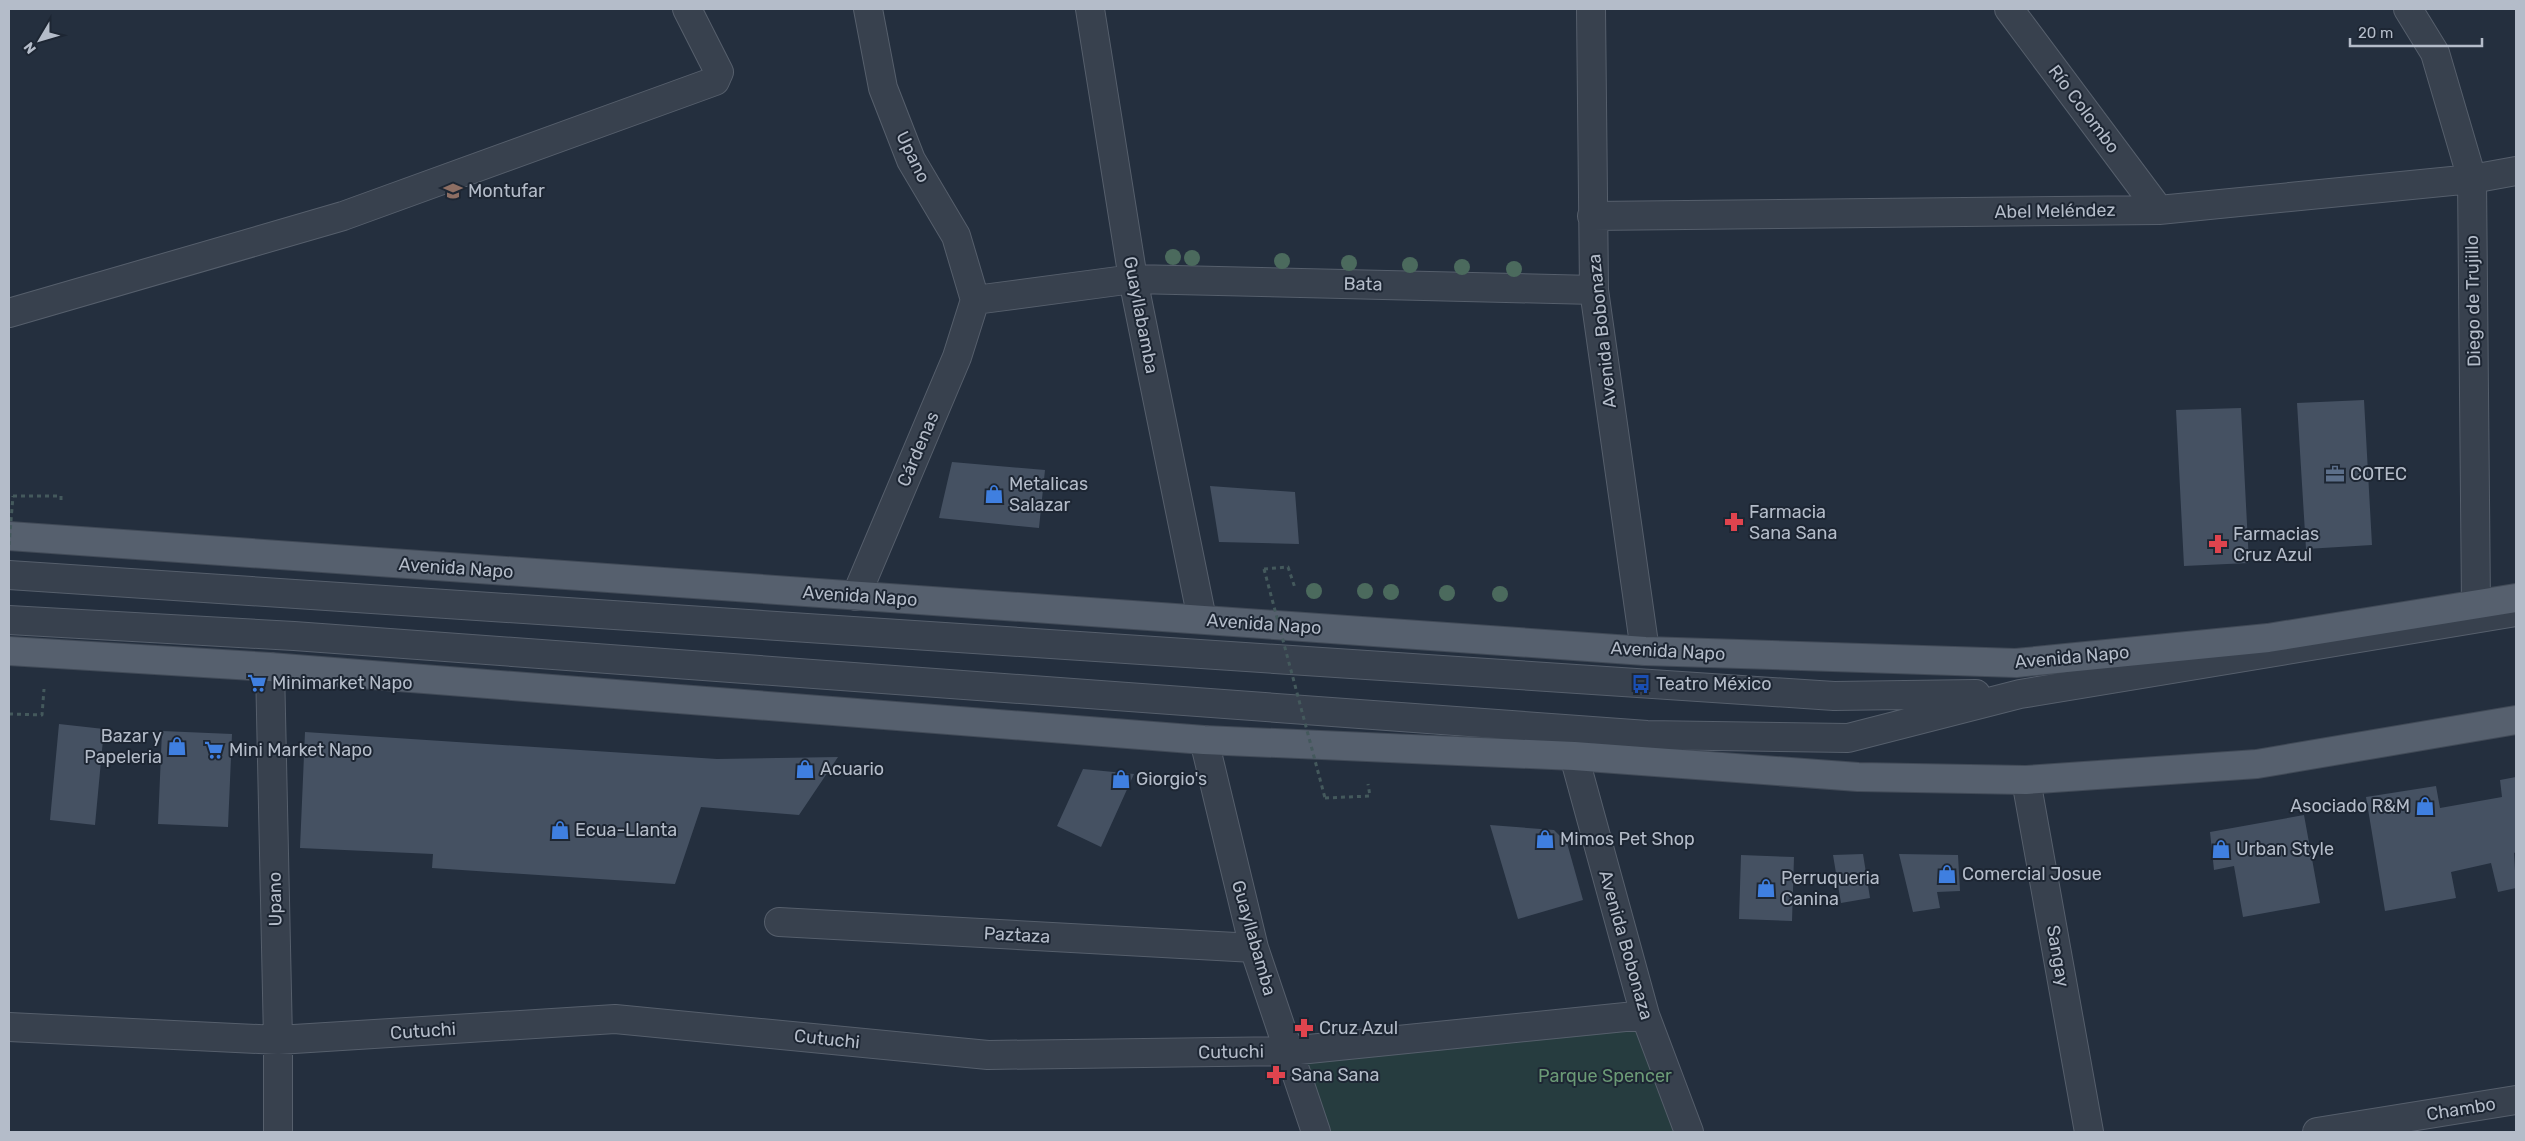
<svg xmlns="http://www.w3.org/2000/svg" width="2525" height="1141" viewBox="0 0 2525 1141" font-family="Rubik,sans-serif">
	<style>
		.green { fill: #263c3f }
		.building { fill: #455162 }
		.lines { fill: none; stroke-linecap: round; stroke-linejoin: round }
		.minor-casing { stroke: #565f6c; stroke-width: 30 }
		.major-casing { stroke: #414a57; stroke-width: 30 }
		.path { stroke: #44595c; stroke-width: 3; stroke-dasharray: 4 4; stroke-linecap: butt }
		.minor { stroke: #38414e; stroke-width: 28 }
		.major { stroke: #56606e; stroke-width: 28 }
		.path-bridge { stroke: #44595c; stroke-width: 3; stroke-dasharray: 4 4; stroke-linecap: butt }
		.tree { fill: #4b6a5d }
		.labels { text-anchor: middle; dominant-baseline: central; stroke-width: 4; stroke-linejoin: round; paint-order: stroke }
		.street-label { font-size: 18px; fill: #b4bcc9; stroke: #1d2633 }
		.poi-label { font-size: 18px; fill: #b4bcc9; stroke: #1d2633; text-anchor: start }
		.park-label { font-size: 18px; fill: #6b9a76; stroke: #1d2633 }
	</style>
	<rect width="100%" height="100%" fill="#242f3e"/>
	<path class="green" d="M1645,1015L1689,1132H1316L1289,1051Z"/>
	<path class="building" d="M2364,400L2372,545L2306,549L2297,403Z
		M2241,408L2249,563L2184,566L2176,410Z
		M952,462L1045,470L1039,528L939,518Z
		M1210,486L1295,492L1299,544L1219,542Z
		M59,724L104,729L95,825L50,820Z
		M162,731L232,734L228,827L158,824Z
		M305,732L717,759L838,757L799,815L701,807L675,884L432,868L433,854L300,848Z
		M1083,769L1134,774L1101,847L1057,826Z
		M2516,777V852L2514,853L2516,888L2498,892L2491,863L2451,872L2456,898L2385,911L2366,797L2436,786L2440,808L2502,797L2500,780Z
		M2304,815L2320,903L2243,917L2234,866L2214,870L2210,832Z
		M1490,825L1554,830L1567,843L1583,900L1518,919Z
		M1863,854L1870,898L1841,903L1833,855Z
		M1899,854L1958,855L1960,891L1937,892L1940,908L1913,912Z
		M1741,855L1794,857L1792,921L1739,919Z"/>
	<g class="lines">
		<g class="minor-casing">
			<path id="minor" d="M868,9L883,88L911,160L956,236L975,300
				M1090,9L1133,279L1202,619
				M1591,9L1594,290L1645,651
				M2009,9L2159,210
				M2408,9L2435,53L2472,179L2476,606
				M1592,216L2159,210L2472,179L2516,171
				M975,300L1133,279L1594,290
				M9,313L343,216L715,81L719,72L687,9
				M9,575L1834,696L1976,694
				M856,596L957,357L975,300
				M9,620L294,636L1647,735L1848,738L2020,694L2516,612
				M270,667L278,1040V1132
				M1204,740L1254,948L1316,1132
				M1574,756L1645,1015L1689,1132
				M2026,780L2089,1132
				M779,922L1254,948
				M9,1027L278,1040L615,1019L988,1055L1289,1051L1645,1015
				M2317,1132L2516,1100"/>
		</g>
		<g class="major-casing">
			<path id="major" d="M9,536L1645,651L2016,663L2268,638L2516,598
				M9,651L270,667L1204,740L1574,756L1858,777L2026,780L2257,764L2516,720"/>
		</g>
		<path class="path" d="M13,496H61V503
			M1264,569L1288,567L1295,588
			M9,714L42,715L44,689
			M1325,798L1370,796L1368,784"/>
		<use href="#minor" class="minor"/>
		<use href="#major" class="major"/>
		<path class="path-bridge" d="M9,545L13,496
			M1264,569L1325,798"/>
	</g>
	<g class="tree">
		<circle cx="1173" cy="257" r="8"/>
		<circle cx="1192" cy="258" r="8"/>
		<circle cx="1282" cy="261" r="8"/>
		<circle cx="1349" cy="263" r="8"/>
		<circle cx="1410" cy="265" r="8"/>
		<circle cx="1462" cy="267" r="8"/>
		<circle cx="1514" cy="269" r="8"/>
		<circle cx="1314" cy="591" r="8"/>
		<circle cx="1365" cy="591" r="8"/>
		<circle cx="1391" cy="592" r="8"/>
		<circle cx="1447" cy="593" r="8"/>
		<circle cx="1500" cy="594" r="8"/>
	</g>
	<defs>
		<g id="university-bare" transform="scale(1.5)"><path d="M0-5L7-2L0 1L-7-2ZM-4 1L0 2.5L4 1V4Q0 6-4 4Z" fill="#8d6e63" stroke="#1d2633" stroke-width="2.5" paint-order="stroke"/></g>
		<g id="office-bare" transform="scale(1.5)"><path d="M-6-3h4V-5.5h4V-3h4V5H-6ZM-1-4.5V-3h2v-1.5ZM-6 0V1H6V0Z" fill="#5c6f8a" stroke="#1d2633" stroke-width="2.5" paint-order="stroke"/></g>
		<g id="shop-bare" transform="scale(1.5)"><path d="M-5-2.5h2.3a2.7 3.5 0 0 1 5.4 0H5L5.5 6h-11ZM-1.5-2.5h3a1.5 2.3 0 0 0-3 0Z" fill="#3f7fe0" stroke="#1d2633" stroke-width="2.5" paint-order="stroke"/></g>
		<g id="pharmacy-bare" transform="scale(1.5)"><path d="M-2-6h4v4h4v4h-4v4h-4v-4h-4v-4h4Z" fill="#e0444e" stroke="#1d2633" stroke-width="2.5" paint-order="stroke"/></g>
		<g id="supermarket-bare" transform="scale(1.5)"><path d="M-6-5.5h2.5l.6 2H6L4.5 2H-2.5L-4.4-4H-6ZM-1.5 3.2a1.3 1.3 0 1 0 .1 0ZM3 3.2a1.3 1.3 0 1 0 .1 0Z" fill="#3f7fe0" stroke="#1d2633" stroke-width="2.5" paint-order="stroke"/></g>
		<g id="bus-bare" transform="scale(1.5)"><path d="M-5-6H5V4H4V6H2V4H-2V6H-4V4H-5ZM-3.5-4V0h7V-4ZM-3.5 1.2v1.5H-2V1.2ZM2 1.2v1.5H3.5V1.2Z" fill="#1a4fb4" stroke="#1d2633" stroke-width="2.5" paint-order="stroke"/></g>
	</defs>
	<g fill-rule="evenodd">
		<use href="#university-bare" x="453" y="191"/>
		<use href="#office-bare" x="2335" y="474"/>
		<use href="#shop-bare" x="994" y="494"/>
		<use href="#pharmacy-bare" x="1734" y="522"/>
		<use href="#pharmacy-bare" x="2218" y="544"/>
		<use href="#supermarket-bare" x="257" y="683"/>
		<use href="#bus-bare" x="1641" y="684"/>
		<use href="#shop-bare" x="177" y="746"/>
		<use href="#supermarket-bare" x="214" y="750"/>
		<use href="#shop-bare" x="805" y="769"/>
		<use href="#shop-bare" x="1121" y="779"/>
		<use href="#shop-bare" x="2425" y="806"/>
		<use href="#shop-bare" x="560" y="830"/>
		<use href="#shop-bare" x="1545" y="839"/>
		<use href="#shop-bare" x="2221" y="849"/>
		<use href="#shop-bare" x="1947" y="874"/>
		<use href="#shop-bare" x="1766" y="888"/>
		<use href="#pharmacy-bare" x="1304" y="1028"/>
		<use href="#pharmacy-bare" x="1276" y="1075"/>
	</g>
	<g class="labels">
		<g class="street-label">
			<text transform="translate(2084 109) rotate(53)">Río Colombo</text>
			<text transform="translate(913 157) rotate(64)">Upano</text>
			<text transform="translate(2055 211) rotate(-1)">Abel Meléndez</text>
			<text transform="translate(1363 284) rotate(1)">Bata</text>
			<text transform="translate(2473 301) rotate(-91)">Diego de Trujillo</text>
			<text transform="translate(1141 315) rotate(79)">Guayllabamba</text>
			<text transform="translate(1602 331) rotate(-96)">Avenida Bobonaza</text>
			<text transform="translate(918 449) rotate(-67)">Cárdenas</text>
			<text transform="translate(456 568) rotate(4)">Avenida Napo</text>
			<text transform="translate(860 596) rotate(4)">Avenida Napo</text>
			<text transform="translate(1264 624) rotate(4)">Avenida Napo</text>
			<text transform="translate(1668 651) rotate(3)">Avenida Napo</text>
			<text transform="translate(2072 657) rotate(-5)">Avenida Napo</text>
			<text transform="translate(275 899) rotate(-91)">Upano</text>
			<text transform="translate(1017 935) rotate(3)">Paztaza</text>
			<text transform="translate(1254 938) rotate(74)">Guayllabamba</text>
			<text transform="translate(1626 945) rotate(74)">Avenida Bobonaza</text>
			<text transform="translate(2058 956) rotate(80)">Sangay</text>
			<text transform="translate(423 1031) rotate(-4)">Cutuchi</text>
			<text transform="translate(827 1039) rotate(6)">Cutuchi</text>
			<text transform="translate(1231 1052) rotate(-1)">Cutuchi</text>
			<text transform="translate(2461 1109) rotate(-9)">Chambo</text>
		</g>
		<g class="poi-label">
			<text x="468" y="191">Montufar</text>
			<text x="2350" y="474">COTEC</text>
			<text x="1009" y="484">Metalicas<tspan x="1009" dy="21">Salazar</tspan></text>
			<text x="1749" y="512">Farmacia<tspan x="1749" dy="21">Sana Sana</tspan></text>
			<text x="2233" y="534">Farmacias<tspan x="2233" dy="21">Cruz Azul</tspan></text>
			<text x="272" y="683">Minimarket Napo</text>
			<text x="1656" y="684">Teatro México</text>
			<text x="162" y="736" text-anchor="end">Bazar y<tspan x="162" dy="21">Papeleria</tspan></text>
			<text x="229" y="750">Mini Market Napo</text>
			<text x="820" y="769">Acuario</text>
			<text x="1136" y="779">Giorgio's</text>
			<text x="2410" y="806" text-anchor="end">Asociado R&amp;M</text>
			<text x="575" y="830">Ecua-Llanta</text>
			<text x="1560" y="839">Mimos Pet Shop</text>
			<text x="2236" y="849">Urban Style</text>
			<text x="1962" y="874">Comercial Josue</text>
			<text x="1781" y="878">Perruqueria<tspan x="1781" dy="21">Canina</tspan></text>
			<text x="1319" y="1028">Cruz Azul</text>
			<text x="1291" y="1075">Sana Sana</text>
		</g>
		<g class="park-label">
			<text x="1605" y="1076">Parque Spencer</text>
		</g>
	</g>
	<rect width="2525" height="1141" fill="none" stroke="#b4bcc9" stroke-width="20"/>
	<g transform="translate(40 40) rotate(232)" stroke="#1d2633" stroke-width="4" paint-order="stroke">
	<path d="M0-4L9 19L0 12L-9 19Z" fill="#b4bcc9"/>
	<text y="-8" font-size="14" font-weight="bold" text-anchor="middle" fill="#b4bcc9">N</text>
	</g>
	<path d="M2350 38v8h132v-8" fill="none" stroke="#b4bcc9" stroke-width="2.5"/>
	<text x="2358" y="38" font-size="15" fill="#b4bcc9" stroke="#1d2633" stroke-width="4" paint-order="stroke">20 m</text>
</svg>
